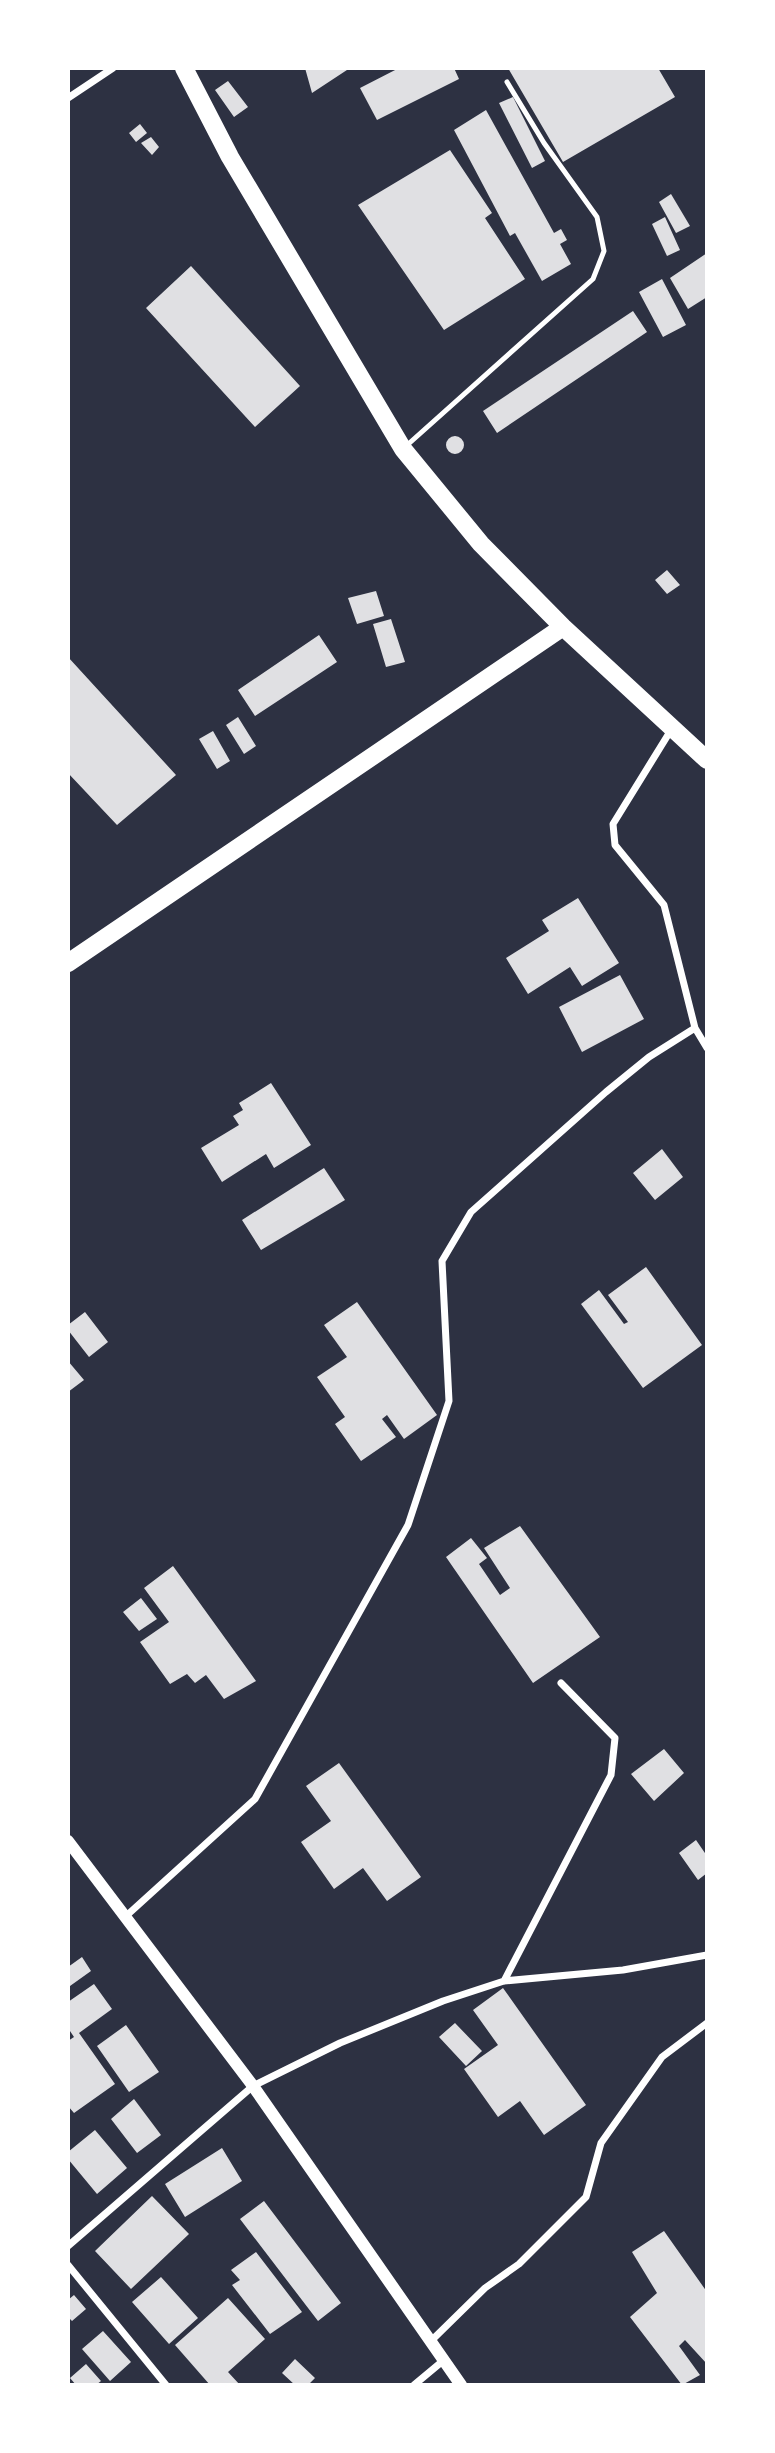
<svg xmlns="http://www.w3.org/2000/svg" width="775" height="2453" viewBox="0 0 775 2453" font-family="Signika,sans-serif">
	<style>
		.building { fill: #e0e0e3 }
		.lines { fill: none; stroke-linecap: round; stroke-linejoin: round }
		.service { stroke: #fff; stroke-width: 5 }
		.minor { stroke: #fff; stroke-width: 7 }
		.tertiary { stroke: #fff; stroke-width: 12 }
		.primary { stroke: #fff; stroke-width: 18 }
	</style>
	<rect width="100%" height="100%" fill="#2d3142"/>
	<path class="building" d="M305,68H350L312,93Z
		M399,68H454L459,79L377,120L360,88Z
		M508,68H658L675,97L563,162Z
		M228,81L248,107L234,117L215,90Z
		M513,97L545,161L532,168L499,103Z
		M486,110L554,233L561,229L567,240L560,244L571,264L542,281L515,233L510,236L454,130Z
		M140,124L147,133L136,142L129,133Z
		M151,137L159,147L152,155L141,143Z
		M450,150L492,213L485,218L525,279L444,330L358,205Z
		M671,194L690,226L676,233L659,202Z
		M665,217L680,250L667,256L652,224Z
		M707,253V297L688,309L670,278Z
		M191,266L300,386L255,427L146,308Z
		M662,279L686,325L663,337L639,292Z
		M633,311L647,332L497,433L483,411Z
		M446 445a9 9 0 1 1 18 0a9 9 0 1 1-18 0Z
		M667,570L680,585L667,594L655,580Z
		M376,591L384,616L357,624L348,598Z
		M391,619L405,662L386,667L373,624Z
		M319,635L337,662L255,716L238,690Z
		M68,657L176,775L117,825L68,773Z
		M238,717L256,746L244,754L226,725Z
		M213,731L230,761L217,769L199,739Z
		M578,898L619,963L582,986L570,967L528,994L506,958L549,931L542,920Z
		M620,975L644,1019L582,1052L559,1007Z
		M271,1083L311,1145L274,1168L266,1154L222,1182L201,1148L239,1125L233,1116L243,1110L239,1103Z
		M662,1149L683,1177L655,1200L633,1173Z
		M324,1168L345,1200L261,1250L242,1220Z
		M646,1267L702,1345L643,1388L581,1304L599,1290L624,1324L628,1322L608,1295Z
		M357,1302L437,1415L404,1439L387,1415L382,1419L396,1437L361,1461L335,1424L345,1417L317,1377L347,1357L324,1325Z
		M85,1312L108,1342L89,1357L68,1330V1325Z
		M68,1361L84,1380L68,1392Z
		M520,1526L600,1637L533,1683L446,1557L471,1538L487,1558L479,1564L500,1595L510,1588L484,1548Z
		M173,1566L256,1681L224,1699L206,1675L195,1683L187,1674L170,1684L140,1642L169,1622L144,1588Z
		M141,1598L157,1619L139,1631L123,1612Z
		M664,1749L684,1773L654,1801L631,1774Z
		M339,1763L421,1877L387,1901L363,1868L334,1889L301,1842L331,1821L306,1786Z
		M696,1840L707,1856V1873L698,1880L679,1853Z
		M82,1957L91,1971L70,1986L68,1967Z
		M94,1984L112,2009L79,2033L115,2084L74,2113L68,2106V2041L74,2037L68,2028V2002Z
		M503,1988L586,2105L544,2135L520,2101L498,2117L464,2069L498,2045L473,2010Z
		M455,2023L482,2051L466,2066L439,2037Z
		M126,2025L159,2072L129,2092L97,2046Z
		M134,2099L161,2135L137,2153L111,2119Z
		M95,2130L127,2168L97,2194L68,2159V2152Z
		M222,2148L242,2181L185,2217L165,2184Z
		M152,2196L189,2234L131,2289L95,2251Z
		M264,2201L341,2303L318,2321L240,2219Z
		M664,2231L707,2292V2364L685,2340L679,2346L700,2375L682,2385L630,2317L657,2293L632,2252Z
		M256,2252L302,2312L270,2334L232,2285L240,2280L231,2270Z
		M161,2277L198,2318L169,2344L132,2302Z
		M74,2295L86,2309L72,2321L68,2317V2300Z
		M228,2298L265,2339L228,2372L240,2385H210L175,2345Z
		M103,2331L131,2362L110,2381L82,2349Z
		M295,2359L315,2378L308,2385H295L282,2373Z
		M86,2364L101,2381L96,2385H76L70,2378Z"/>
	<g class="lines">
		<path class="service" d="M405,447L593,279L604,251L597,217L544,143L507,82"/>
		<path class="minor" d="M68,98L113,68
			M671,730L613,824L615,845L664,905L695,1028L707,1048
			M125,1917L255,1799L408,1525L449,1401L442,1261L471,1212L606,1092L649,1057L695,1028
			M504,1981L611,1775L615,1738L561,1683
			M68,2246L253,2086L340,2043L443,2001L504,1981L623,1970L707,1955
			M68,2265L166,2385
			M431,2341L485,2288L519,2264L586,2197L601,2143L662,2057L707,2023
			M414,2385L444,2360"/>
		<path class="tertiary" d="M68,1841L253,2086L461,2385"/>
		<path class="primary" d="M184,68L230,157L403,449L481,544L563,627L707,760
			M68,963L563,627"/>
	</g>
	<rect width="775" height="2453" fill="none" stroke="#ffffff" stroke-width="140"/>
</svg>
